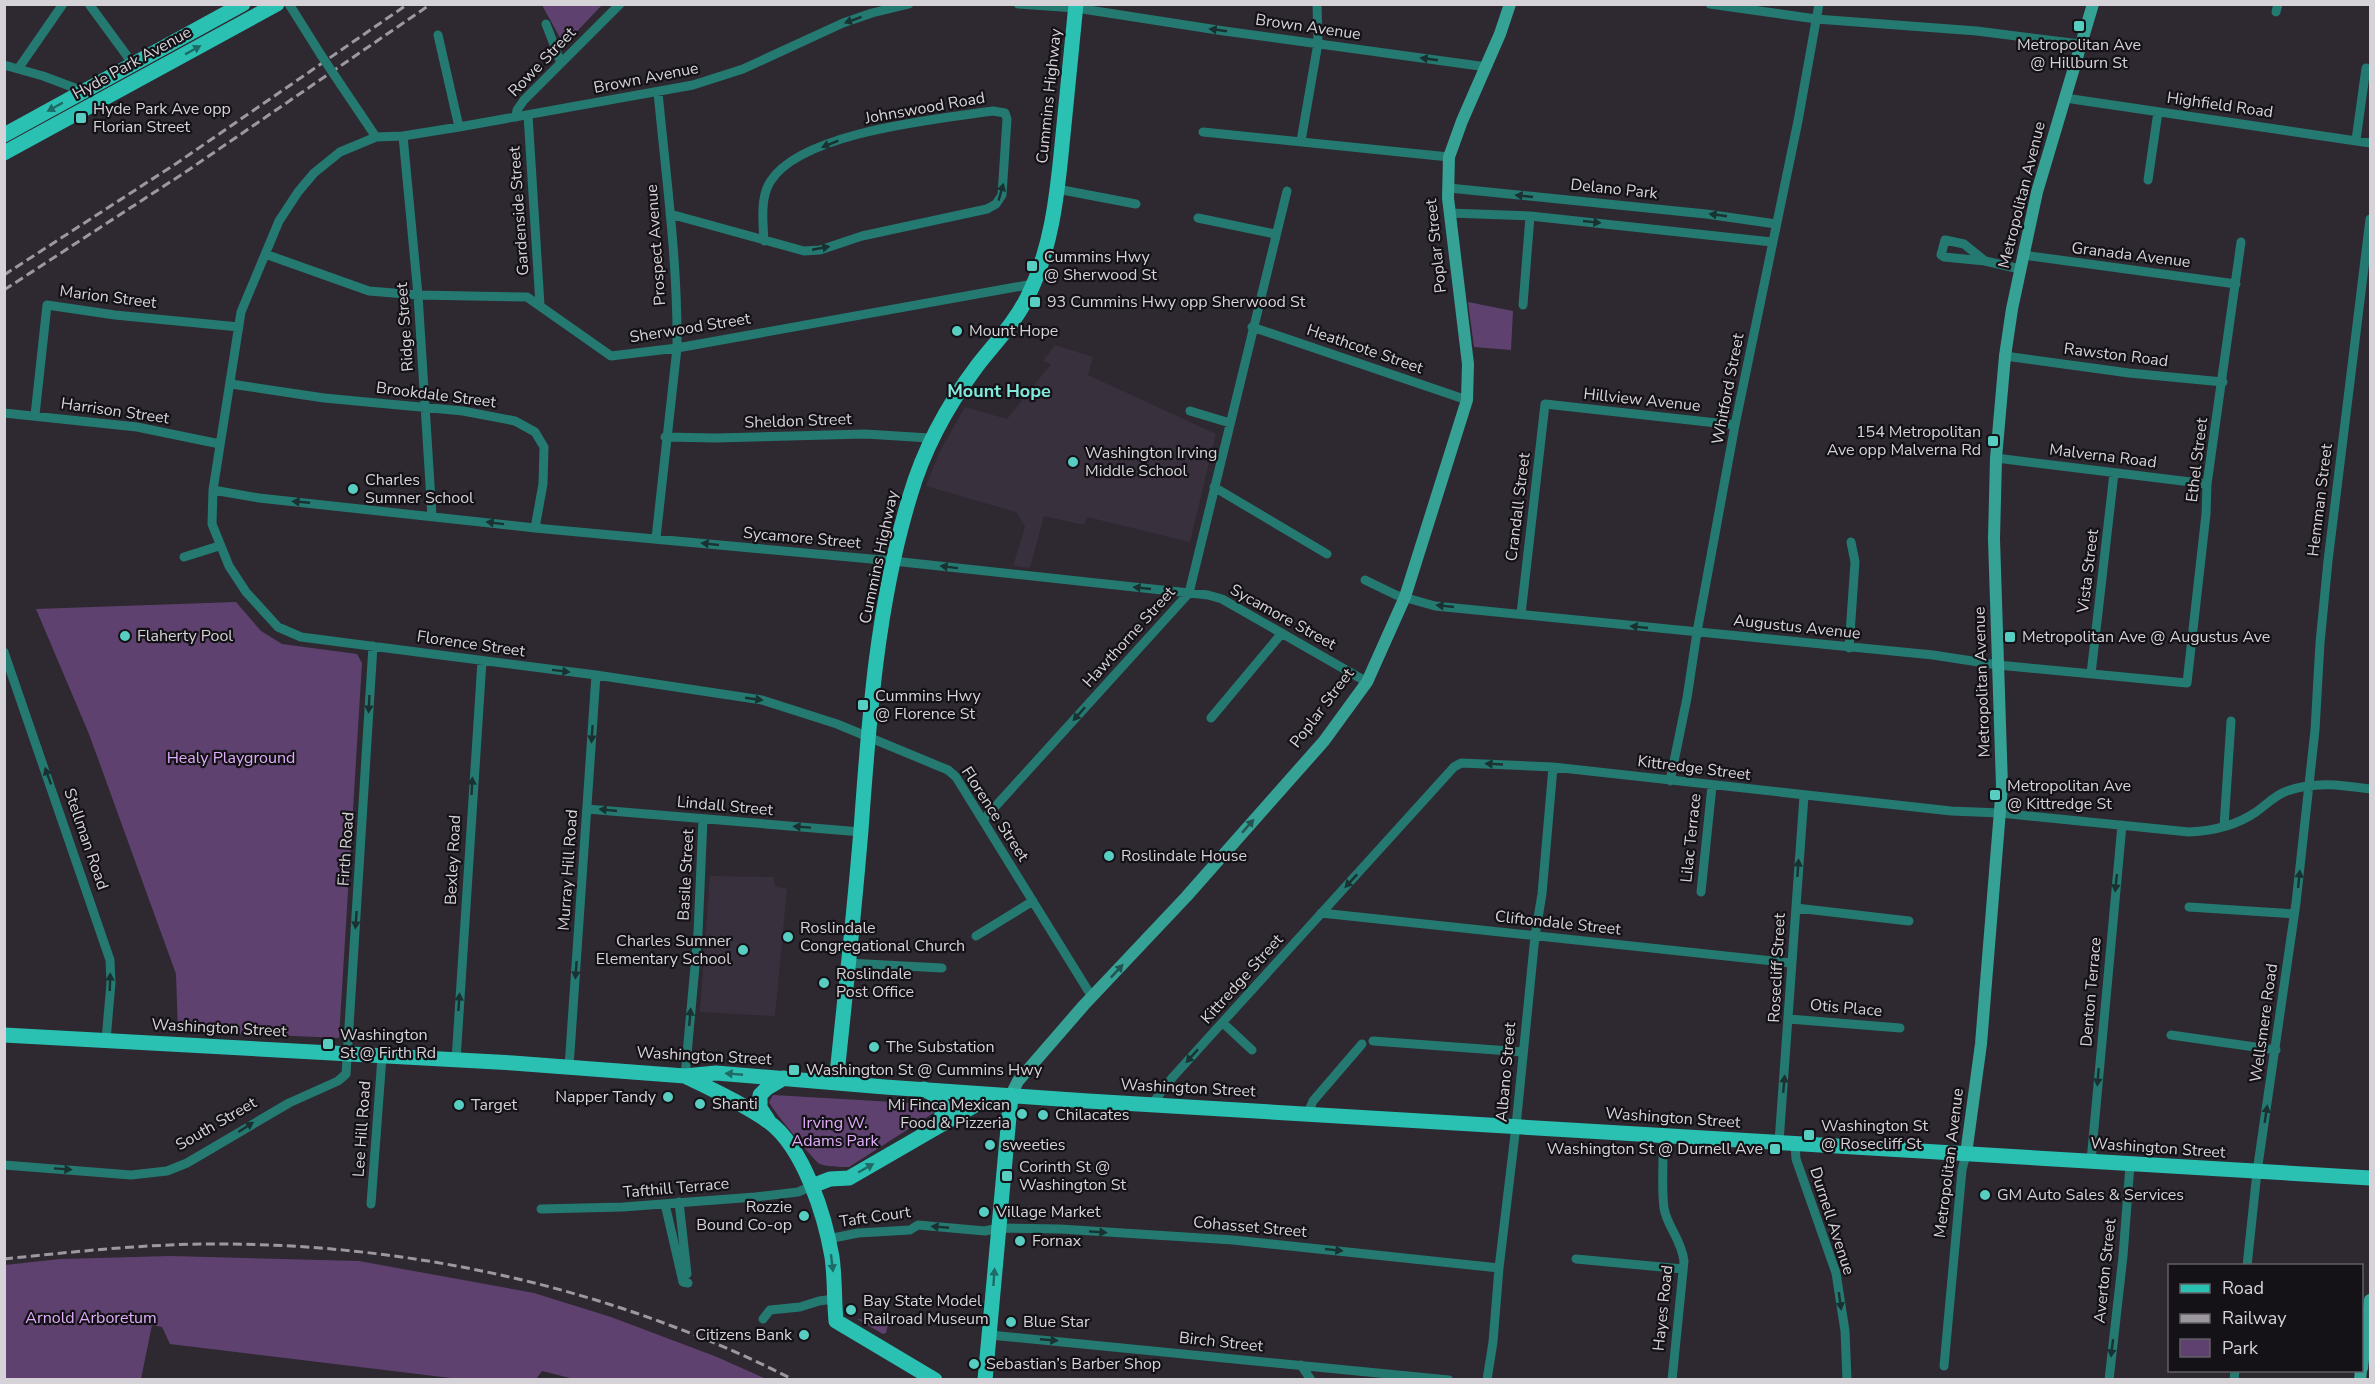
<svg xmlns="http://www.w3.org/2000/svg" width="2375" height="1384" viewBox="0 0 2375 1384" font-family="'Nunito Sans',sans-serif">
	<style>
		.built { fill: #39303e }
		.green { fill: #5f416f }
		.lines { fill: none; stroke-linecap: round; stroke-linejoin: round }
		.street { stroke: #247970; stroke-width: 9 }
		.secondary { stroke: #36a195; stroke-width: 12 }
		.primary { stroke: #2ac1b3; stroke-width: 15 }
		.rail { stroke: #9d989f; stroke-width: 3; stroke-dasharray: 9 4.5; stroke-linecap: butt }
		.street-bridge { stroke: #247970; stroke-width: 9 }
		.oneway { fill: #193131 }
		.oneway2 { fill: #1f6a64 }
		.oneway3 { fill: #23524f }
		.poi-dot { fill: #57cec1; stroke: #141216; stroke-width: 2 }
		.labels { text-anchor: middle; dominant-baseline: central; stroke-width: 4.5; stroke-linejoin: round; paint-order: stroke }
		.street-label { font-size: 16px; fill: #d6d3d8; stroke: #141216 }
		.poi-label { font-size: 16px; fill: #d6d3d8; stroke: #141216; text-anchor: start }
		.park-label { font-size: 16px; fill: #e0adfb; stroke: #141216 }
		.neighbourhood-label { font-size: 18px; font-weight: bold; fill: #81eadd; stroke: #141216 }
	</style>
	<rect width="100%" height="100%" fill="#2e2831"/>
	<path class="built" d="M1055,345L1093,357L1088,375L1216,434L1190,542L1087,517L1084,525L1044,516L1030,568L1013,566L1025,527L1016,512L926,486L940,451L965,407L1007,419L1051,364L1043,361Z
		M710,876L774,877L775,886L787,889L775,1016L700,1012Z"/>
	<path class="green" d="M542,5H602L564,45Z
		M1468,302L1513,311L1511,350L1474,347Z
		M236,602L261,631L282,644L357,654L362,663L339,1038L178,1031L176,974L89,734L36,609Z
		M773,1095L928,1104L933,1106L935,1112L849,1167C840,1167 828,1167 820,1164C815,1162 771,1108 769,1102Z
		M170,1256L359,1261L534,1293L611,1317L717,1357L766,1379L578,1380L542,1371L536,1379H459L170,1344L162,1327L152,1325L141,1379H5V1265L60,1259Z
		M857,1319L886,1322L888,1324L886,1333L883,1334Z"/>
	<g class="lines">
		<path class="street" d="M89,4L133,64
			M289,4L321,55
			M909,4L872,13L843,23L743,69L693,85L459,127L403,136L376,137L340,152L314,173L298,192L279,221L241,312L213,490L212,524L229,566L246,592L278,627L301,637L596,675L762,700L837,724L948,770L956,777L1092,997
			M1018,4L1076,8L1224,31L1487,67
			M1710,4L1816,19L1977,31L2080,44
			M2276,12L2278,4
			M546,24L561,63
			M438,35L459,127
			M4,65L43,76L83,91
			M18,69L63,4
			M341,85L376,137
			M2065,98L2370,143
			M528,115L540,305
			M516,117L517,110L524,100L620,4
			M1203,132L1449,157
			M403,136L418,295L432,516
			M2356,140L2366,68
			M1301,141L1318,43L1317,4
			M2148,180L2158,112
			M1449,188L1706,214L1776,224
			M1057,189L1136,204
			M1450,213L1530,216L1772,242
			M670,214L804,251L820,250L862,236L987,209L996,204L1002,195L1007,119L1005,113L993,111C938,119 800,132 770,182C760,198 763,223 764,241
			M1198,218L1275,234
			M265,254L369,291L418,295L527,297L611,356L677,348L1033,284
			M2023,255L2236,284
			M1985,261L1964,244L1945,240L1941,255L1944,257L1985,261L2020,269
			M1523,305L1530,216
			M1252,327L1467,400
			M2005,356L2129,373L2223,382
			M231,384L324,398L463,411L515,421L535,432L544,447L543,484L535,528
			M1190,411L1230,423
			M4,413L137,427L220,444
			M35,415L47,305L115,315L239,327
			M665,437L715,438L865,434L930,438
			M1996,458L2207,484
			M1214,487L1327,554
			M213,490L259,498L535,528L893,561L1208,595L1222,599L1367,682
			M656,538L677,348C678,263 666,177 658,92
			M184,557L219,546
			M1365,580L1396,595L1435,606L1933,655L1998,665L2187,683L2206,514L2207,484L2241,242
			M1521,614L1545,404L1735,425
			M1849,648L1855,562L1851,542
			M4,652L110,960L111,983L106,1040
			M2091,674L2114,473
			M1211,718L1282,633
			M1670,781L1687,698L1697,632L1735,425L1798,121L1819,4
			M587,809L861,832
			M983,820L1189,593L1287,191
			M2224,826L2231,721
			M1701,892L1712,786
			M2189,907L2294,914
			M1796,908L1909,921
			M1321,913L1791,963
			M976,936L1033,901
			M848,963L942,968
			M1789,1019L1900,1028
			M1223,1023L1252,1050
			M2171,1035L2276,1050
			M1373,1041L1523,1052
			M456,1060L482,661
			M569,1067L596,675
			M685,1076L698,933L703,819
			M1152,1104L1172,1078L1454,767L1461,763L1553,767L1951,811L2000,813L2189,832C2212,831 2237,825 2256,812C2266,805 2275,795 2287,791C2315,781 2342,785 2370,789
			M1308,1113L1313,1101L1362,1044
			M1663,1135C1664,1159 1661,1185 1664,1208C1667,1227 1681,1238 1684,1261L1672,1380
			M1779,1142L1804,796
			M1795,1145L1796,1159L1836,1273L1845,1331L1847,1380
			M2091,1161L2122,825
			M4,1165L131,1175L167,1171L187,1163L289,1103L338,1081L346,1074L373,646
			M679,1202L687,1274
			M371,1204L382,1057
			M665,1204L683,1282L688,1283
			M541,1209L623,1207L755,1197L798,1192L812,1186
			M828,1239L858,1233L910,1230L918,1225L985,1231L998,1228L1060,1229L1233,1240L1499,1268
			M1576,1259L1683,1269
			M2247,1266L2257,1172L2296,903L2315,730L2320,643L2328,561L2370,219
			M763,1319L770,1310L800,1307L819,1301L834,1299
			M990,1335L1449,1380
			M1301,1365L1311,1380
			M1944,1366L1962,1170L1966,1154
			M1487,1380L1493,1342L1499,1268L1516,1126L1535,936L1542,894L1553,767
			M2109,1380L2123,1256L2130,1165
			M2234,1380L2235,1370"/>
		<path class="secondary" d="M1011,1095L1018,1081L1084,1005L1186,897L1324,741L1367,682L1405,597L1467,400L1468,364L1448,198L1449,157L1462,121L1500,34L1510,4
			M1966,1154L1981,1044L2002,786L1994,539L1996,458L2005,356L2012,309L2037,192L2093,4
			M2362,1368L2370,1300
			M2360,1380L2361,1370"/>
		<path class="primary" d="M4,135L243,4
			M4,153L277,4
			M4,1035L513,1063L685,1076L716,1073L885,1087L1088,1101L2370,1178
			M685,1076C713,1090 744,1104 769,1122C804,1148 825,1216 832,1257C835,1278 834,1300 836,1321L935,1380
			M836,1083C845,999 854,914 861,830C869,718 877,604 910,496C924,448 947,406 977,366C994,344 1014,324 1027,298C1051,251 1057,197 1062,145C1067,98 1071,51 1076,4
			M924,1089C945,1100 949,1109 934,1128
			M768,1120L760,1108V1095L767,1088L784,1078
			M812,1186L830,1179L849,1178L977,1104L996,1097
			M985,1380L1011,1095"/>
		<path class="rail" d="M4,275L177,163L408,4
			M4,290L184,173L431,4
			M4,1259C70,1252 137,1245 203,1244C407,1242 612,1287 794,1380"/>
		<path class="street-bridge" d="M321,55L341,85"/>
	</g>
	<defs><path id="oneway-solid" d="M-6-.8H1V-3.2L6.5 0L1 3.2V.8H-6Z" transform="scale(1.5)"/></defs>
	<g class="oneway">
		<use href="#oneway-solid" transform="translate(853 20) rotate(160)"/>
		<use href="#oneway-solid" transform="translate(1218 30) rotate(-172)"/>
		<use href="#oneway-solid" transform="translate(1429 59) rotate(-172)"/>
		<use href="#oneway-solid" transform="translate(830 144) rotate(158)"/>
		<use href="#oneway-solid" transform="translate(1001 192) rotate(-74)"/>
		<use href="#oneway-solid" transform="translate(1524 196) rotate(-174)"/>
		<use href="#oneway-solid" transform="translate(1718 215) rotate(-172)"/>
		<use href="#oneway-solid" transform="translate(1592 222) rotate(6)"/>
		<use href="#oneway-solid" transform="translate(821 248) rotate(-11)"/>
		<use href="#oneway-solid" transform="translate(301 502) rotate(-175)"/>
		<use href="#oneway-solid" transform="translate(495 523) rotate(-173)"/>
		<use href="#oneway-solid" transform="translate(710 544) rotate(-174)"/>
		<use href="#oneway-solid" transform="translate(949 567) rotate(-173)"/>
		<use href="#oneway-solid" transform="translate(1142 588) rotate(-174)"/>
		<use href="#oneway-solid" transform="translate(1445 606) rotate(-174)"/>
		<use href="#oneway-solid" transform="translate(1639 627) rotate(-174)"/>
		<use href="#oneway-solid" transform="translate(561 671) rotate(7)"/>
		<use href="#oneway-solid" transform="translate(754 699) rotate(8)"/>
		<use href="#oneway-solid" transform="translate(369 704) rotate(93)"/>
		<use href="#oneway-solid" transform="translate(1079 714) rotate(132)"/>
		<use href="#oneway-solid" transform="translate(592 734) rotate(94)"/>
		<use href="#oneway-solid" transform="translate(1494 764) rotate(-177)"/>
		<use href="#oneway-solid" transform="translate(48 776) rotate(-110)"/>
		<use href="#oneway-solid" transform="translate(472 786) rotate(-87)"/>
		<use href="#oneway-solid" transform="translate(608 810) rotate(-174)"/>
		<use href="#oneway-solid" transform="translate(802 827) rotate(-176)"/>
		<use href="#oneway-solid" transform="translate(1798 868) rotate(-86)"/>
		<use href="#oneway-solid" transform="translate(2299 879) rotate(-84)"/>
		<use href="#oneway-solid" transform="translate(1351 881) rotate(133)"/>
		<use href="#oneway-solid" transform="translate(2116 883) rotate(96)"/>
		<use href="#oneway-solid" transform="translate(356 920) rotate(94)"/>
		<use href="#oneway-solid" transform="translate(576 970) rotate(94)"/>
		<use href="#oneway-solid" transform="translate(110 982) rotate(-88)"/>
		<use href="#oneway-solid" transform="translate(459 1002) rotate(-86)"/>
		<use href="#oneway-solid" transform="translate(690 1017) rotate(-85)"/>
		<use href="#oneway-solid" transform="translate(1192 1056) rotate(132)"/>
		<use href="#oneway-solid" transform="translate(2098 1077) rotate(95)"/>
		<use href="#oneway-solid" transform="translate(1784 1084) rotate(-85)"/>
		<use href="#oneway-solid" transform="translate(2266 1114) rotate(-81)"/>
		<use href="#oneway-solid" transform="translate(246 1127) rotate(-33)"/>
		<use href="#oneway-solid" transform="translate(63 1169) rotate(4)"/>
		<use href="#oneway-solid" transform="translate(940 1227) rotate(-175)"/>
		<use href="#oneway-solid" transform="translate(1098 1232) rotate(4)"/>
		<use href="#oneway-solid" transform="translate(1334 1250) rotate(6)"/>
		<use href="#oneway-solid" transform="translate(1840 1301) rotate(82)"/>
		<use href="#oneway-solid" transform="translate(1049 1340) rotate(5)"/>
		<use href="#oneway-solid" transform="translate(2112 1348) rotate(97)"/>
	</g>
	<g class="oneway2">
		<use href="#oneway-solid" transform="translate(193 50) rotate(-29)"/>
		<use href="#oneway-solid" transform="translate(55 107) rotate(151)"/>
		<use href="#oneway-solid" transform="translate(734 1074) rotate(-175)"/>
		<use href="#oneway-solid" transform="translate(866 1168) rotate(-30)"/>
		<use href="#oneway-solid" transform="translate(832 1263) rotate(83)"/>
		<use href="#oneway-solid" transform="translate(994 1277) rotate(-86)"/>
	</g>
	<g class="oneway3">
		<use href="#oneway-solid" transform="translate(1248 826) rotate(-49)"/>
		<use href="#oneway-solid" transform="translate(1117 971) rotate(-47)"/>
	</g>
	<g class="poi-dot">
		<rect x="2073" y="20" width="12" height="12" rx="3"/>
		<rect x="75" y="112" width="12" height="12" rx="3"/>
		<rect x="1026" y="260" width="12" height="12" rx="3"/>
		<rect x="1029" y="296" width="12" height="12" rx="3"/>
		<circle cx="957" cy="331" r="6"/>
		<rect x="1987" y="435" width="12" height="12" rx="3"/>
		<circle cx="1073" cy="462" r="6"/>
		<circle cx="353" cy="489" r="6"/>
		<circle cx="125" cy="636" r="6"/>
		<rect x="2004" y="631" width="12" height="12" rx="3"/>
		<rect x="857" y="699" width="12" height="12" rx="3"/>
		<rect x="1989" y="789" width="12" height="12" rx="3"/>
		<circle cx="1109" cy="856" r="6"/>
		<circle cx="788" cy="937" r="6"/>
		<circle cx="743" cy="950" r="6"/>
		<circle cx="824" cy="983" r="6"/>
		<rect x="322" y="1038" width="12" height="12" rx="3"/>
		<circle cx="874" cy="1047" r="6"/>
		<rect x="788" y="1064" width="12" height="12" rx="3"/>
		<circle cx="668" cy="1097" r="6"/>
		<circle cx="700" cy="1104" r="6"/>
		<circle cx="459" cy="1105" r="6"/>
		<circle cx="1022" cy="1114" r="6"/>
		<circle cx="1043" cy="1115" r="6"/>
		<rect x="1803" y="1129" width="12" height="12" rx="3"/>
		<circle cx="990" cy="1145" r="6"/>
		<rect x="1769" y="1143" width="12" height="12" rx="3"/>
		<rect x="1001" y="1170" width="12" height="12" rx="3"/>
		<circle cx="1985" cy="1195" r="6"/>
		<circle cx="984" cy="1212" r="6"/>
		<circle cx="804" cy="1216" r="6"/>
		<circle cx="1020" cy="1241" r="6"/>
		<circle cx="851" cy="1310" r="6"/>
		<circle cx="1011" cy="1322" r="6"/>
		<circle cx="804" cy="1335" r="6"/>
		<circle cx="974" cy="1364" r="6"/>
	</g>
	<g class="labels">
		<g class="street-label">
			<text transform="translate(1308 27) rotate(8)">Brown Avenue</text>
			<text transform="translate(542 62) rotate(-46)">Rowe Street</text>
			<text transform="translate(132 63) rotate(-29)">Hyde Park Avenue</text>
			<text transform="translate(646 78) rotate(-11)">Brown Avenue</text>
			<text transform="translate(1049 96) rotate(-84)">Cummins Highway</text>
			<text transform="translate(2220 105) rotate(8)">Highfield Road</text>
			<text transform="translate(925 108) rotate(-10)">Johnswood Road</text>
			<text transform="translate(1614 189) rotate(6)">Delano Park</text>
			<text transform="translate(2022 195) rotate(-76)">Metropolitan Avenue</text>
			<text transform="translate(519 211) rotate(-94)">Gardenside Street</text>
			<text transform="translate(656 245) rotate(-94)">Prospect Avenue</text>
			<text transform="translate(1436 246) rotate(-96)">Poplar Street</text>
			<text transform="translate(2131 255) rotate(7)">Granada Avenue</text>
			<text transform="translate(108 297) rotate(7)">Marion Street</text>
			<text transform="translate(405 327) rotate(-94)">Ridge Street</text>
			<text transform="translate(690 328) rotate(-9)">Sherwood Street</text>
			<text transform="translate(1365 349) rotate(19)">Heathcote Street</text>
			<text transform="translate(2116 355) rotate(7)">Rawston Road</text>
			<text transform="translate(1728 389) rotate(-79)">Whitford Street</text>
			<text transform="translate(436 395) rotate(7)">Brookdale Street</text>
			<text transform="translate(1642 400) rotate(6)">Hillview Avenue</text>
			<text transform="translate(115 411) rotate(8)">Harrison Street</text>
			<text transform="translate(798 421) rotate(-2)">Sheldon Street</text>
			<text transform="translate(2103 456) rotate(7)">Malverna Road</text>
			<text transform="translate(2197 460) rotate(-83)">Ethel Street</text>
			<text transform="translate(2320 500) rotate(-83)">Hemman Street</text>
			<text transform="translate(1518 507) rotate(-83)">Crandall Street</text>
			<text transform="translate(802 538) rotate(5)">Sycamore Street</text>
			<text transform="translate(879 557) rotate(-78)">Cummins Highway</text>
			<text transform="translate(2088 571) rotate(-83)">Vista Street</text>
			<text transform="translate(1283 617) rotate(29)">Sycamore Street</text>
			<text transform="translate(1797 627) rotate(6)">Augustus Avenue</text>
			<text transform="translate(1129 637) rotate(-48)">Hawthorne Street</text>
			<text transform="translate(471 644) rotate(8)">Florence Street</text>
			<text transform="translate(1982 682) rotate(-92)">Metropolitan Avenue</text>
			<text transform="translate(1322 708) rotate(-53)">Poplar Street</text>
			<text transform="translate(1694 768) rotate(7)">Kittredge Street</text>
			<text transform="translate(725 806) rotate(5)">Lindall Street</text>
			<text transform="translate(995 814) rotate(57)">Florence Street</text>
			<text transform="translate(1691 838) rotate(-84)">Lilac Terrace</text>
			<text transform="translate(86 839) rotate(71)">Stellman Road</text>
			<text transform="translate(346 849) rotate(-86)">Firth Road</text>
			<text transform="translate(453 860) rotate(-87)">Bexley Road</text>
			<text transform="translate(568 870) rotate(-86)">Murray Hill Road</text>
			<text transform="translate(686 875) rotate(-87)">Basile Street</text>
			<text transform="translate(1558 923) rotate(6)">Cliftondale Street</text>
			<text transform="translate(1777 968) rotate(-87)">Rosecliff Street</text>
			<text transform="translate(1242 979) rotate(-48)">Kittredge Street</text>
			<text transform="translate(2091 992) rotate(-85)">Denton Terrace</text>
			<text transform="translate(1846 1008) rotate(5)">Otis Place</text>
			<text transform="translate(2264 1023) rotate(-82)">Wellsmere Road</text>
			<text transform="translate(219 1028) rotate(3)">Washington Street</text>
			<text transform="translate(704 1056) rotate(3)">Washington Street</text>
			<text transform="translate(1506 1072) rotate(-85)">Albano Street</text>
			<text transform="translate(1188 1088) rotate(3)">Washington Street</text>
			<text transform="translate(1673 1118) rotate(4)">Washington Street</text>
			<text transform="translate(216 1124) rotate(-30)">South Street</text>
			<text transform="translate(362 1129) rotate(-86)">Lee Hill Road</text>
			<text transform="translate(2158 1148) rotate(4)">Washington Street</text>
			<text transform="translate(1949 1163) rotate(-83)">Metropolitan Avenue</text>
			<text transform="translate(676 1188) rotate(-5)">Tafthill Terrace</text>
			<text transform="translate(875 1217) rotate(-8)">Taft Court</text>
			<text transform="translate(1832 1221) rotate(72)">Durnell Avenue</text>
			<text transform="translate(1250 1227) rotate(5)">Cohasset Street</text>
			<text transform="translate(2105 1271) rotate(-84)">Averton Street</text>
			<text transform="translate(1663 1308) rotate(-84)">Hayes Road</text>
			<text transform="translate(1221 1342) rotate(6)">Birch Street</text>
		</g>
		<g class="poi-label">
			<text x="2079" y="45" text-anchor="middle">Metropolitan Ave<tspan x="2079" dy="18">@ Hillburn St</tspan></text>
			<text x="93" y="109">Hyde Park Ave opp<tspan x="93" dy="18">Florian Street</tspan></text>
			<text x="1044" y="257">Cummins Hwy<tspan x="1044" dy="18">@ Sherwood St</tspan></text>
			<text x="1047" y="302">93 Cummins Hwy opp Sherwood St</text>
			<text x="969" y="331">Mount Hope</text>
			<text x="1981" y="432" text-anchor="end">154 Metropolitan<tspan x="1981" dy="18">Ave opp Malverna Rd</tspan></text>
			<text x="1085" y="453">Washington Irving<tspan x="1085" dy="18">Middle School</tspan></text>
			<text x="365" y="480">Charles<tspan x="365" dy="18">Sumner School</tspan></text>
			<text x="137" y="636">Flaherty Pool</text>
			<text x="2022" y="637">Metropolitan Ave @ Augustus Ave</text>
			<text x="875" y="696">Cummins Hwy<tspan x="875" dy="18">@ Florence St</tspan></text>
			<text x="2007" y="786">Metropolitan Ave<tspan x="2007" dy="18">@ Kittredge St</tspan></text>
			<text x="1121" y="856">Roslindale House</text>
			<text x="800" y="928">Roslindale<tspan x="800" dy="18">Congregational Church</tspan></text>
			<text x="731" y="941" text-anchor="end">Charles Sumner<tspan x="731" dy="18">Elementary School</tspan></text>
			<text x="836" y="974">Roslindale<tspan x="836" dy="18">Post Office</tspan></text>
			<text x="340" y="1035">Washington<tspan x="340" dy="18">St @ Firth Rd</tspan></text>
			<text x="886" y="1047">The Substation</text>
			<text x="806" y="1070">Washington St @ Cummins Hwy</text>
			<text x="656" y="1097" text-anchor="end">Napper Tandy</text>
			<text x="712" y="1104">Shanti</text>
			<text x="471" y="1105">Target</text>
			<text x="1010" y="1105" text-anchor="end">Mi Finca Mexican<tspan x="1010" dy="18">Food &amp; Pizzeria</tspan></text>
			<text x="1055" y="1115">Chilacates</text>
			<text x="1821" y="1126">Washington St<tspan x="1821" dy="18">@ Rosecliff St</tspan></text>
			<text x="1002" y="1145">sweeties</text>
			<text x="1763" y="1149" text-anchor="end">Washington St @ Durnell Ave</text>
			<text x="1019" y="1167">Corinth St @<tspan x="1019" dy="18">Washington St</tspan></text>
			<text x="1997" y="1195">GM Auto Sales &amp; Services</text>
			<text x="792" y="1207" text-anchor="end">Rozzie<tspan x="792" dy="18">Bound Co-op</tspan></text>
			<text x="996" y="1212">Village Market</text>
			<text x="1032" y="1241">Fornax</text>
			<text x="863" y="1301">Bay State Model<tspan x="863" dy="18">Railroad Museum</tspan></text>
			<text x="1023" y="1322">Blue Star</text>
			<text x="792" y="1335" text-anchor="end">Citizens Bank</text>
			<text x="986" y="1364">Sebastian’s Barber Shop</text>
		</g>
		<g class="park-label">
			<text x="231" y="758">Healy Playground</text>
			<text x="835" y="1123">Irving W.<tspan x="835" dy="18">Adams Park</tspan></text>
			<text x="91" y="1318">Arnold Arboretum</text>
		</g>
		<g class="neighbourhood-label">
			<text x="999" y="391">Mount Hope</text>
		</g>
	</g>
	<rect width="2375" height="1384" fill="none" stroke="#d6d3d8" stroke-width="12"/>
	<rect x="2168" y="1264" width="195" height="108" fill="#141216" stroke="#625f64" stroke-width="1.5"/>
	<rect x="2180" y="1284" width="30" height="9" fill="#2ac1b3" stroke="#625f64" stroke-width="1.5"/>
	<text x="2222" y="1294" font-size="18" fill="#d6d3d8">Road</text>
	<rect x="2180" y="1314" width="30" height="9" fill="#9d989f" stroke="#625f64" stroke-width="1.5"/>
	<text x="2222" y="1324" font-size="18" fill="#d6d3d8">Railway</text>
	<rect x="2180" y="1339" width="30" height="18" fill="#5f416f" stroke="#625f64" stroke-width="1.5"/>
	<text x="2222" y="1354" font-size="18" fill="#d6d3d8">Park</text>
</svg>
